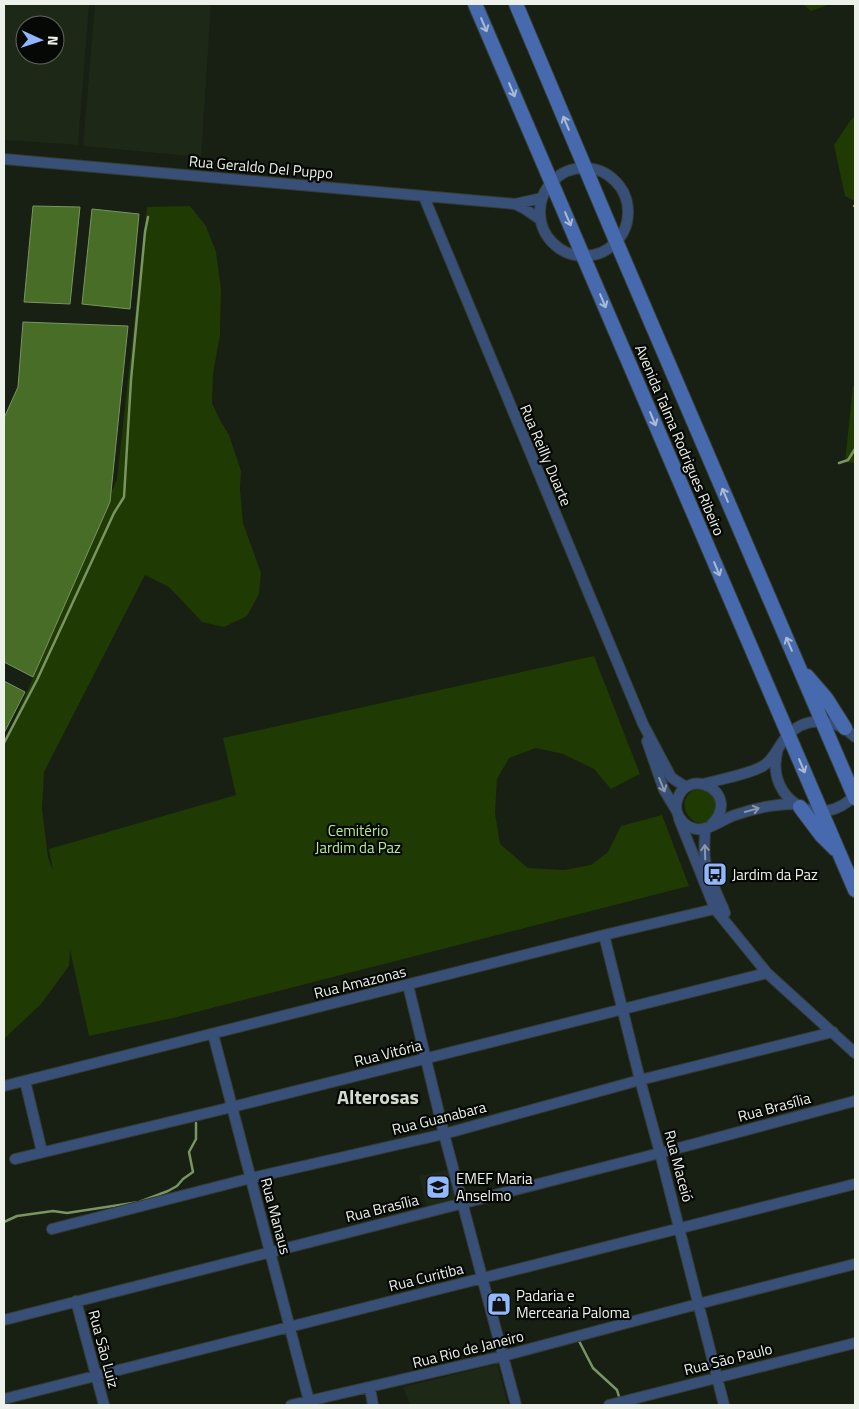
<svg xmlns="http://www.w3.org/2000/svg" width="859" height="1409" viewBox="0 0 859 1409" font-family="'Titillium Web',sans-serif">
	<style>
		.built { fill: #1e2816; fill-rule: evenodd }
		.green { fill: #1f3a02 }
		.water { fill: #486d27; stroke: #799561 }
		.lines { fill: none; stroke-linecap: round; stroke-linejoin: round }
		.stream { stroke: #799561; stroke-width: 2.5 }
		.street-casing { stroke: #363c31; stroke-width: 12 }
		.secondary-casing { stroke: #363c31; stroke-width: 16 }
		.street { stroke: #384f78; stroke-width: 10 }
		.secondary { stroke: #466aad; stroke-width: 14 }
		.oneway { stroke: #aabbd1 }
		.oneway2 { stroke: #8998ab }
		.labels { text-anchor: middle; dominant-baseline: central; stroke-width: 4.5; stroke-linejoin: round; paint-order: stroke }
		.street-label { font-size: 15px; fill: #ecf1e9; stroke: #050804 }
		.park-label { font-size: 15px; fill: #b6ec8b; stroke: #050804 }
		.poi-label { font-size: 15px; fill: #ecf1e9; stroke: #050804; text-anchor: start }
		.district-label { font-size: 20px; font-weight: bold; fill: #d1dbcb; stroke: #050804 }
	</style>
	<rect width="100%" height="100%" fill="#181f13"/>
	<path class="built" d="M4,4H89L78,145L4,140ZM25,25H55V55H25Z
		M95,4H211L201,157L83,146Z
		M450,1169L458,1199L427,1207L419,1176Z
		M497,1364L508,1405H410L403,1387Z"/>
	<path class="green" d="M803,4H830L811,11Z
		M855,116V201L845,196L834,145L850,121Z
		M190,206L206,226L216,252L221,289L220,335L213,374L212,403L220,420L229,435L241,471L240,489L243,523L261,573L259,594L247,616L224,627L202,622L169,587L145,575L44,772L42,809L48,857L53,871L49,849L236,795L223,738L594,656L640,774L611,789L594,769L563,754L536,748L509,758L497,779L495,813L500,844L528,868L564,870L591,865L608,852L621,826L662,815L689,886L173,1018L89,1036L70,950L69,966L41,1004L4,1039V742L35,674L117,479L147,207Z
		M853,386L855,387V463L845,462Z
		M698,788L711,791L718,809C716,812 714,817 711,819C695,835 668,800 698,788Z"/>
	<path class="water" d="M33,206L80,207L70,304L24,302Z
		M92,209L139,214L130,309L82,304Z
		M23,322L128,326L110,502L33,677L4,662V418L18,387Z
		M4,681L25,692L4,733Z"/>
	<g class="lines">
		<path class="stream" d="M854,206H855
			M839,463L848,460L855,449
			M4,743L37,680L114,513L124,497L131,380L145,232L148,217
			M4,1222L17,1216L53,1211L67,1213L139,1202L168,1191L177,1186L183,1179L193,1172L189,1152L196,1139V1123
			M579,1341L593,1368L617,1390L620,1400"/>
		<g class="street-casing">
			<path id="street" d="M4,159L515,204L542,198
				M540 212a44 44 0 1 1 88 0a44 44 0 1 1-88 0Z
				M424,197L643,724L671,777L675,780L686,787
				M515,204L525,209L541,220
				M647,741L664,790L676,810
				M777,753C766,801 821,832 855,795
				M703,784C720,779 748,775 763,766C774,760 778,746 787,736C806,715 836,718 855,737
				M679,819L715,909L767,973L855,1053
				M711,825C744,793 686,764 677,801C675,808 677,816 683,822C686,825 691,828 696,829C709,831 723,819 735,815C755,808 775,804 795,804
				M705,828C705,840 703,853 706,864C710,881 719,897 725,913
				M604,935L640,1080L660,1153L724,1405
				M408,985L444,1134L516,1405
				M213,1034L310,1405
				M25,1081L42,1152
				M4,1086L604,935L723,907
				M15,1159L232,1107L767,973
				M52,1229L251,1178L444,1134L640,1080L833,1032
				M76,1301L104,1405
				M4,1320L660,1153L855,1101
				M370,1388L373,1405
				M4,1399L855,1184
				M291,1405L503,1356L698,1304L855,1264
				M609,1405L855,1343"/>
		</g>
		<g class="secondary-casing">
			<path id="secondary" d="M475,4L855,890
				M516,4L616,241L855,798
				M807,676L826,698L845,728
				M800,807L821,835L835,849"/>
		</g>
		<use href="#street" class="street"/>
		<use href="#secondary" class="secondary"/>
	</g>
	<defs><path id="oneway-shaft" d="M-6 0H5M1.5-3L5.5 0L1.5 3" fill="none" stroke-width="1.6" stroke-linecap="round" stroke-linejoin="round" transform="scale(1.25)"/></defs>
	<g class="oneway">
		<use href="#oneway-shaft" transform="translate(484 25) rotate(67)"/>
		<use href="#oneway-shaft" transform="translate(512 90) rotate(67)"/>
		<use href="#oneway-shaft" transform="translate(566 123) rotate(-113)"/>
		<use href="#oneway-shaft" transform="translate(568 219) rotate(67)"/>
		<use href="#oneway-shaft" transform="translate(603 301) rotate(67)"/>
		<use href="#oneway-shaft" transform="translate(653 419) rotate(67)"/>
		<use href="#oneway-shaft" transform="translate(725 495) rotate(-113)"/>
		<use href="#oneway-shaft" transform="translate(717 569) rotate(67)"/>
		<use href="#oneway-shaft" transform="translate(789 644) rotate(-113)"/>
		<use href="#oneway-shaft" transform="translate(802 766) rotate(67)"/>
	</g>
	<g class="oneway2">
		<use href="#oneway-shaft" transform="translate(662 785) rotate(68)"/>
		<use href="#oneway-shaft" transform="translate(752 810) rotate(-15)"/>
		<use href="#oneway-shaft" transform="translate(705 852) rotate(-92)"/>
	</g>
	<defs>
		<g id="bus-square" transform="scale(1.25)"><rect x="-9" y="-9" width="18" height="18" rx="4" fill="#91b8fd" stroke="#050804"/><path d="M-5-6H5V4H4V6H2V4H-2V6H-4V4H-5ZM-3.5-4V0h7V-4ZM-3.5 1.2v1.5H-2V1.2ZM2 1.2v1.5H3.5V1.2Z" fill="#111"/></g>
		<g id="school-square" transform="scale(1.25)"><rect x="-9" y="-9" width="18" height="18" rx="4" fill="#91b8fd" stroke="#050804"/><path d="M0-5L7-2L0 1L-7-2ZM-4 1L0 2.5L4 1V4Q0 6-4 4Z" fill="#111"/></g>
		<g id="shop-square" transform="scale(1.25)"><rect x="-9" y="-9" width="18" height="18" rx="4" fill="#91b8fd" stroke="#050804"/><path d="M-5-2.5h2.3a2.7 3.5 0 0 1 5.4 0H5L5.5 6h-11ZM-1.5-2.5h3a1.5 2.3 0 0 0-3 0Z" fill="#111"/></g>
	</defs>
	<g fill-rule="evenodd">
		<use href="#bus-square" x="715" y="874"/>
		<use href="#school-square" x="438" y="1187"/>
		<use href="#shop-square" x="499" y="1304"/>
	</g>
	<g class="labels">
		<g class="street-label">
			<text transform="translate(261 167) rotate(5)">Rua Geraldo Del Puppo</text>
			<text transform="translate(680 440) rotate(67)">Avenida Talma Rodrigues Ribeiro</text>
			<text transform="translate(546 455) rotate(67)">Rua Reilly Duarte</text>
			<text transform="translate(360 982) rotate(-14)">Rua Amazonas</text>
			<text transform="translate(388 1053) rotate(-14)">Rua Vitória</text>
			<text transform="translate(774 1107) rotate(-15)">Rua Brasília</text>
			<text transform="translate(439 1118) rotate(-14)">Rua Guanabara</text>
			<text transform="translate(679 1166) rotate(75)">Rua Maceió</text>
			<text transform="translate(382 1208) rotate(-14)">Rua Brasília</text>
			<text transform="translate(276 1216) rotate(75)">Rua Manaus</text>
			<text transform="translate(426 1277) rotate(-14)">Rua Curitiba</text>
			<text transform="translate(104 1349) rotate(75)">Rua São Luiz</text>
			<text transform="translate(468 1349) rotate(-14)">Rua Rio de Janeiro</text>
			<text transform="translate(728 1359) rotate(-14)">Rua São Paulo</text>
		</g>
		<g class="park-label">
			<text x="358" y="830">Cemitério<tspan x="358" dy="17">Jardim da Paz</tspan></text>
		</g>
		<g class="poi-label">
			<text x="732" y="874">Jardim da Paz</text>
			<text x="456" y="1178">EMEF Maria<tspan x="456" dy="17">Anselmo</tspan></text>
			<text x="516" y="1295">Padaria e<tspan x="516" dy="17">Mercearia Paloma</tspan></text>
		</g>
		<g class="district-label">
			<text x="378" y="1096">Alterosas</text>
		</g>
	</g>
	<rect width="859" height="1409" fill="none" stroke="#ecf1e9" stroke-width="10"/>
	<g transform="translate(40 40) rotate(93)"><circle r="24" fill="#050804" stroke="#616560"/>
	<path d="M0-4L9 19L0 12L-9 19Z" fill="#91b8fd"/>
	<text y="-8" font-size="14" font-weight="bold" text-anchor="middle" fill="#ecf1e9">N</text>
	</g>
</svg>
